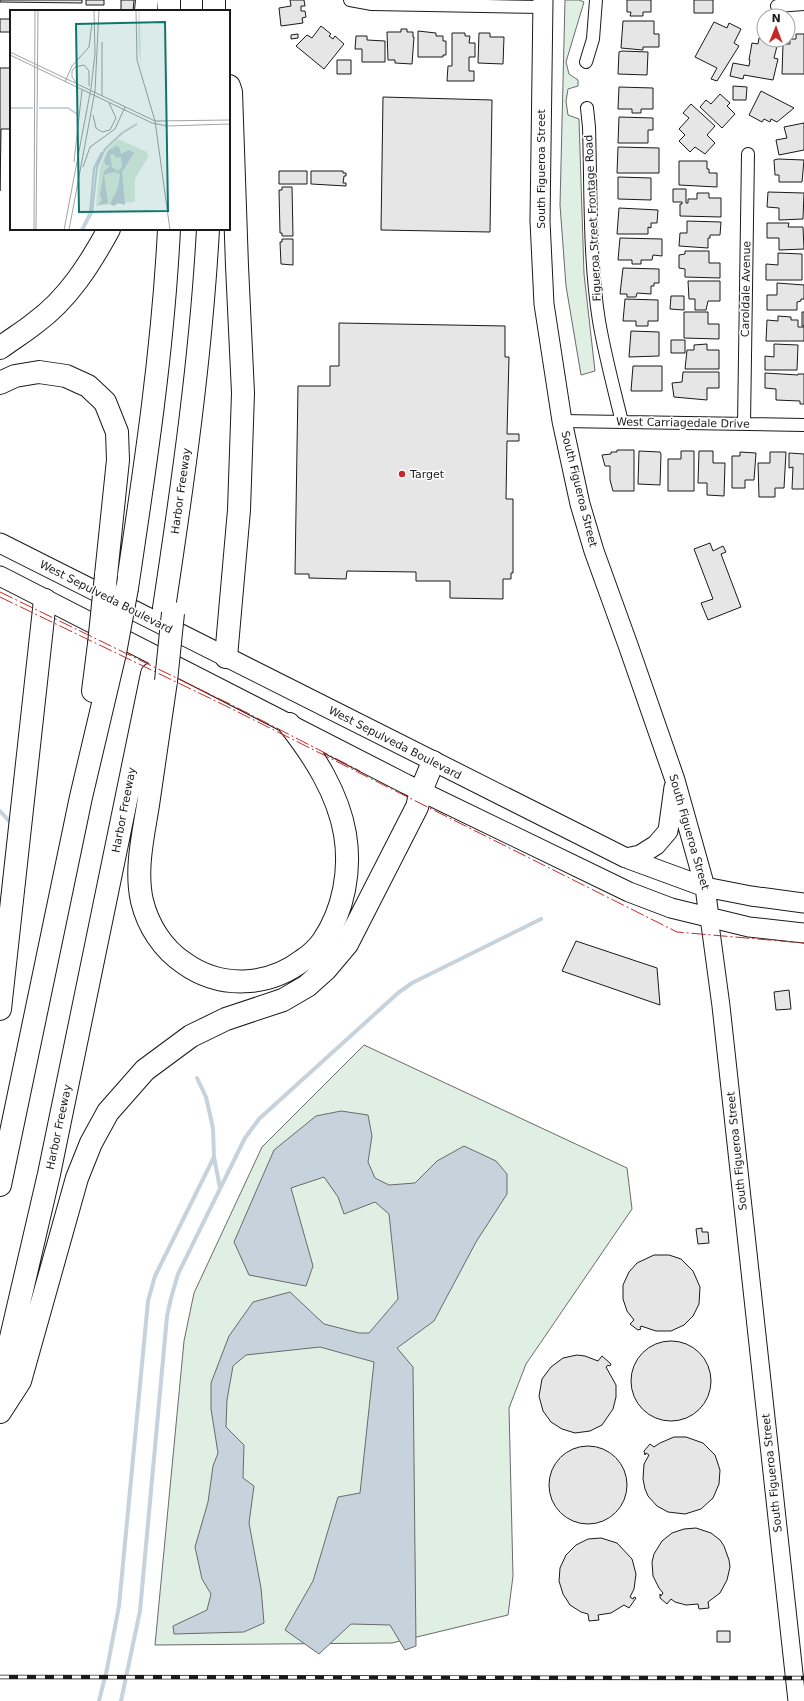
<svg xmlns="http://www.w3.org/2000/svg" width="804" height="1701" viewBox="0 0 804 1701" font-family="'DejaVu Sans',sans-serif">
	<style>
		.green { fill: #e0efe3; stroke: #6a6a6a }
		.water { fill: #c6d2dc; stroke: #6a6a6a }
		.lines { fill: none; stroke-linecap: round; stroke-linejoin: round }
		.stream { stroke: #c6d2dc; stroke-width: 4 }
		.building { fill: #e6e6e6; stroke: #1a1a1a }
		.street-casing { stroke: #1a1a1a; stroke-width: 14 }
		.secondary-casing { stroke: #1a1a1a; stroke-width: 19 }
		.primary-casing { stroke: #1a1a1a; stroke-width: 21 }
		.highway-casing { stroke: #1a1a1a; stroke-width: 24 }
		.street { stroke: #fff; stroke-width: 12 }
		.secondary { stroke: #fff; stroke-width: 17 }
		.primary { stroke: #fff; stroke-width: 19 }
		.highway { stroke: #fff; stroke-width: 22 }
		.rail-casing { stroke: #1a1a1a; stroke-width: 4.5 }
		.rail { stroke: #fff; stroke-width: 3; stroke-dasharray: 9; stroke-linecap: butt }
		.highway-bridge-casing { stroke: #1a1a1a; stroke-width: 24; stroke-linecap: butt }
		.highway-bridge { stroke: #fff; stroke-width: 22 }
		.power { stroke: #c62828; stroke-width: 1; stroke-dasharray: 14 3 2 3; stroke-linecap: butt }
		.poi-dot { fill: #c62828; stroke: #fff; stroke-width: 1.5 }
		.labels { text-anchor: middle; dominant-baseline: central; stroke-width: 3; stroke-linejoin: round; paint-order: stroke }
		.street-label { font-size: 11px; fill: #1a1a1a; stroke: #fff }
		.poi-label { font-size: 11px; fill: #1a1a1a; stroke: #fff; text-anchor: start }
		.inset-river { fill: none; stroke: #c6d2dc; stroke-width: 2 }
		.inset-road { fill: none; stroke: #a3a3a3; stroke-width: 1 }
		.view { fill: #0f766e; fill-opacity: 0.15; stroke: #0f766e; stroke-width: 2 }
		.inset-edge { fill: none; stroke: #1a1a1a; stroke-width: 2 }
	</style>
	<rect width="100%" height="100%" fill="#fff"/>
	<path class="green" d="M565,0H579L584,2L566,62L569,74L578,80V86L568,89L566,101L568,115L579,119L584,274L595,371L581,375L566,286L560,205Z
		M364,1045L627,1168L632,1209L526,1364L509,1408L513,1576L508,1615L392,1643L155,1645L184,1341L194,1293L262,1147Z"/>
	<path class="water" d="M341,1111L368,1115L372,1136L368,1162L375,1178L389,1185L415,1183L437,1161L464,1146L496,1161L507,1174V1194L476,1242L434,1321L397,1348L413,1367L416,1646L405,1650L390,1625L351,1624L319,1654L285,1630L313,1581L338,1497L360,1493L374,1362L320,1347L246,1355L233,1366L227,1400L226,1427L244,1445L243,1478L254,1486L249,1523L261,1588L264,1623L244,1632L174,1634L173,1626L207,1610L211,1594L202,1579L195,1547L208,1502L213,1466L218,1453L211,1409V1383L229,1336L253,1302L290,1292L324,1324L359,1333H369L398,1299L389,1214L375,1202L344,1214L338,1197L324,1177L291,1188L313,1266L306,1286L249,1275L234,1242L274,1150L316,1116Z"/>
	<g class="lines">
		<path class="stream" d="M0,811L9,821
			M197,1078L206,1097L213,1128L214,1157L220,1188
			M99,1701L107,1669L119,1606L148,1301L155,1276L214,1157
			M121,1701L140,1611L167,1316L171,1298L178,1274L245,1138L259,1119L398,993L412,983L541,919"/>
	</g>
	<path class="building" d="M0,0H82V3L0,2Z
		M86,0H104V5H86Z
		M121,0H134L133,11H121Z
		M290,0H304L305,6H301V11H305L306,17L302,18L303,23L281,26L279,8L291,6Z
		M627,0H651V12H643V16H630L631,12H627Z
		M694,0H713V13H694Z
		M0,19H11V32H0Z
		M623,21H654V34H659V47H643V50L621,48Z
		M714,22L727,28L729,23L741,29L734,43L739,46L717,81L711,79L717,68L695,57Z
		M321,26L331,34L329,36L333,39L335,36L344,44L324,69L296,46L307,35L312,38Z
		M401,29H407V32H413V37H414L412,64L395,63V60H388L387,32H401Z
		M418,31L436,33V36H443V41H446V55H443V57H418Z
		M452,33H465V36H470L469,43H475V57H469V71H474V81H447L448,66H452Z
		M479,33H490V37H504L503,64L478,63Z
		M298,34V38L291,39V35Z
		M796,34H804V74H782L783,44H790V39H796Z
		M356,36H367V40L385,41V62H362V49H355Z
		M759,38L778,42L774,58L778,59L773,80L744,75L743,79L730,76L733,63L749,66L750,60H749L752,43L758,44Z
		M622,51L648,52L647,75L618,74L619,52Z
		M337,60H351V74H337Z
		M0,68H11V129H1L0,191Z
		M733,86L747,87L746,100H733Z
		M619,87L653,88V109H641V113H632V109H618Z
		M761,91L794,108L777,122L771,119L770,122L764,119L762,122L749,115Z
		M720,94L730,103L727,106L735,114L722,128L700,107L706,100L711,104Z
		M383,97L492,100L490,232L381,230Z
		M691,104L715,126L707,135L715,143L705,154L695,147L690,152L679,141L685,135L679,129L689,118L683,113Z
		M619,117L653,118V130H648V143H618Z
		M804,123V150L779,155L776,140L787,138L784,127Z
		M618,147L659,148V173H617Z
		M778,159L804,160L802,182H779V175H775L774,160Z
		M679,161H707V169H709V173H717V187L679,185Z
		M279,171H307V184H279Z
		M311,171H343V173H346V176H344L343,183H346V186L311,184Z
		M618,177L651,178V200L618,199Z
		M282,187H292L293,236H282V233H280L279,190H282Z
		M673,189H686V203H688V199H697V193H709V198H721V217L680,216V204H682V202H673Z
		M768,192L804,193L803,219L779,220V208L767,207Z
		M619,208L658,210L657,223H651V228L648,227V234H617Z
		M687,221L721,222L720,235H710V238H708V248L679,246L680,233H687Z
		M767,223H789L788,227H803L804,249L779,250V238H767Z
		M620,238L662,239V256L653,255L652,260H641V264H632V260H618Z
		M282,239H293V265L281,264L280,242H282Z
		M685,251H709V263H720V278L685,277V269L679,268V255L685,254Z
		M778,253L802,254V280H766V264L778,265Z
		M623,268L659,269V283H654V286H651V294L637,293L636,297H627V294H620Z
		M688,281H720V301H708L706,310H695V299H689Z
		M777,283L804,285V299H801V301L797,302V310H767V295H777Z
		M671,296H684V310L670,309Z
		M625,299L658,300V321H648V326H636V321H623Z
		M684,312H708V324H719V339L684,338Z
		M802,312H804V326H802Z
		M778,316L791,317V320H798V327H804V341H766L767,320L778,321Z
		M339,323L505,326V357H509L507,434H519V441H507L506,499H513V573H511V579H503V599L450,598V581H416V572L347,571L346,579L309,578V574H295L298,386H330V366H339Z
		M631,331L659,332V356L629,357Z
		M671,340H685V353H671Z
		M707,344V350H719V369H685L687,350H694V345Z
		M774,344L798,345L797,370H765V356L774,357Z
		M633,366H662V391H631Z
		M683,372H719V388H707V400L674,397L672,383L682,382Z
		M765,373L798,375V374H804V404H800V401L776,400V389L765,388Z
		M617,450H634V491H613L610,480V466H605L602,455L611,454V452H617Z
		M639,451L660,452L661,454L660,485L638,484Z
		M681,451H694V491H668V459H681Z
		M699,451H713V463H725L724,496L707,495V483H698Z
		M740,452L756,453L754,480H745V488H732V456H740Z
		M770,452H786L784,488H775V497H759L758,463H770Z
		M789,453L804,454V489H792L793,467L789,468Z
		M710,543L713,551L723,546L726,552L721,554L741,607L708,620L701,603L713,599L694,549Z
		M576,941L657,968L660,1005L562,971Z
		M789,990L791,1009L776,1010L774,992Z
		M702,1228V1232H708L709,1243L698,1244L696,1229Z
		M654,1255H669L681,1259L693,1271L700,1287L699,1304L693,1316L684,1325L671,1331H656L641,1326L640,1328L641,1329L638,1330L630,1324L634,1320L627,1311L623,1299V1285L629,1272L637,1263Z
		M631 1381a40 40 0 1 1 80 0a40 40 0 1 1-80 0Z
		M577,1355L585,1356L598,1361L602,1356L610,1363L611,1365L609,1366L608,1365L606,1367L616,1385V1397L613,1409L602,1425L590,1431L575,1433L562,1429L551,1422L543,1411L539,1396L542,1379L551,1367L563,1358Z
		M674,1437H686L703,1443L715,1455L720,1470L719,1484L713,1498L701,1509L685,1514L668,1512L657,1506L648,1496L645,1489L643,1479L644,1464L649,1455L646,1453L645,1455L644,1451L650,1444L654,1447L660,1443Z
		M549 1485a39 39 0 1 1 78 0a39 39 0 1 1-78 0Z
		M696,1528L711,1533L720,1540L724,1546L729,1560L730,1567L727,1580L720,1593L708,1602L709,1608L699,1609L698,1604L686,1605L675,1602L671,1599L667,1604L660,1598V1594L661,1596L663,1593L659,1588L653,1576L652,1562L654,1554L662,1541L672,1533L684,1529Z
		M601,1538L617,1543L632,1559L636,1574L634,1589L630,1597L633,1599L634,1597L636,1598L629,1608L624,1605L611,1613L598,1615L599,1620L589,1621L588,1614L581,1612L570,1605L563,1594L559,1581L560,1568L566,1555L576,1545L588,1539Z
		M717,1631H730V1642H717Z"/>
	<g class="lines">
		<g class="street-casing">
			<path id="street" d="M350,0L372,4L543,7
				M777,6L804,4
				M586,62L593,39L596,0
				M587,108L589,127C591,192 589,258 599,321C605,356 614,389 622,422
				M562,421L804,425
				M744,424L748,154"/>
		</g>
		<g class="secondary-casing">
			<path id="secondary" d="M709,917L721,1006L797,1701"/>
		</g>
		<g class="primary-casing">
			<path id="primary" d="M543,0L540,221L544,304L562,421L580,504L594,551L628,645L675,780L705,887L709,917
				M0,543L626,858L705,887L751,896L804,903
				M0,576L406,784L629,892L671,908L749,927L804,933
				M626,858L640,855L656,845L668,831L674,787"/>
		</g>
		<g class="highway-casing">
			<path id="highway" d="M169,0V11
				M146,11L147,0
				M214,11V0
				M0,348C12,339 24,332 35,323C68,299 90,264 109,229
				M0,383L15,376L39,372L66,376L88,386L105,402L117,432L118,460L106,575
				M127,588C145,468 163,350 169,229
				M164,608C183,482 201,356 208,229
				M226,657L239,510L243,393L237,266L231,92L229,86
				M166,681C160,722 154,763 148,805C143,836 135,870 142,901C148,926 163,949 184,963C220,989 268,987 303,960C311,955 318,948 323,941C344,910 351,870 345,834C338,793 314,756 289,724
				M93,691L99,644
				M0,1009L45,600
				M0,1185L81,797L115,653
				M0,1385L49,1174L152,674
				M0,1412L20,1381L77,1178L91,1143L108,1112L145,1070L191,1036L226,1019L283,1000L307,986L326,969L347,944L417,807L421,791L433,762"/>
		</g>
		<use href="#street" class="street"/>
		<use href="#secondary" class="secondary"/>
		<use href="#primary" class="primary"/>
		<use href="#highway" class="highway"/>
		<g class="rail-casing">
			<path id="rail" d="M0,1677L804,1678"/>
		</g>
		<use href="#rail" class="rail"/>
		<g class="highway-bridge-casing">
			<path id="highway-bridge" d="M99,644L106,575
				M115,653L127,588
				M166,681L173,613"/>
		</g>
		<use href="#highway-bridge" class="highway-bridge"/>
		<path class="power" d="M0,592L228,703L360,771
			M0,597L226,706L677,932L804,943"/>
	</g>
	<circle class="poi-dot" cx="402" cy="474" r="4"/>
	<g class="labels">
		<g class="street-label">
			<text transform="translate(541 169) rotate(-90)">South Figueroa Street</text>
			<text transform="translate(593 218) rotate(-93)">Figueroa Street Frontage Road</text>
			<text transform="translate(746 289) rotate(-89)">Caroldale Avenue</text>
			<text transform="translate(683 423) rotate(1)">West Carriagedale Drive</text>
			<text transform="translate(579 489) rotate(76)">South Figueroa Street</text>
			<text transform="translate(181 491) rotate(-82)">Harbor Freeway</text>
			<text transform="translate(106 597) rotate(27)">West Sepulveda Boulevard</text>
			<text transform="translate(395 743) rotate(27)">West Sepulveda Boulevard</text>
			<text transform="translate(124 810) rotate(-79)">Harbor Freeway</text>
			<text transform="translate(689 832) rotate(74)">South Figueroa Street</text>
			<text transform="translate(59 1127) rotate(-78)">Harbor Freeway</text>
			<text transform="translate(737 1151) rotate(-96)">South Figueroa Street</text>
			<text transform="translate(772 1473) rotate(-96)">South Figueroa Street</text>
		</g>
		<g class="poi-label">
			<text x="410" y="474">Target</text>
		</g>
	</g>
	<g transform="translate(10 10)">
		<rect width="220" height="220" fill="#fff"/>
		<path d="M128,0H130L131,54L128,35ZM108,129L137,142L138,147L125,169V192L86,196L90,157L97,140Z" fill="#e0efe3"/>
		<path d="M106,136L109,137L111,144L119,140L124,143L112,162L115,195L108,193L104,196L100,194L108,178L110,164L104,162L94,165L98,193L88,195L92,190L90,185L94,161L100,156L108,161L112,157L111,147L106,148L104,144L100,145L102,156L96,155L94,151L98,141Z" fill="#c6d2dc"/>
		<path class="inset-river" d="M0,98H23M29,98H58L67,104M71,220L80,202L84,158L92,142M73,220L82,203L87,157L95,139L112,123L127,114"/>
		<path class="inset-road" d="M126,0L127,50L145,111L160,220M92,32V86M0,42L145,111L220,110M0,45L142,113L157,116L220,114M55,72L62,56L79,37L82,13M67,74L62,67V61L65,57L74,55L79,61V76M83,105L86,118L92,122L100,120L106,108L99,93M64,152L72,80M73,157L80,137L105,119L115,97M24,220L25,0M26,220L28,0M54,220L81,78L85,44L84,0M59,220L85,81L89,0"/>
		<path class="view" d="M155,12L158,201L69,202L66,14Z"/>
		<rect width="220" height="220" class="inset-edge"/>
	</g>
	<g transform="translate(776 28) rotate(1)"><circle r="19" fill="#ffffff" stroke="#a3a3a3"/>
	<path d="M0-3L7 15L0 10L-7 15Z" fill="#c62828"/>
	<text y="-6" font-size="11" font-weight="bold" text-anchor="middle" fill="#1a1a1a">N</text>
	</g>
</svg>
